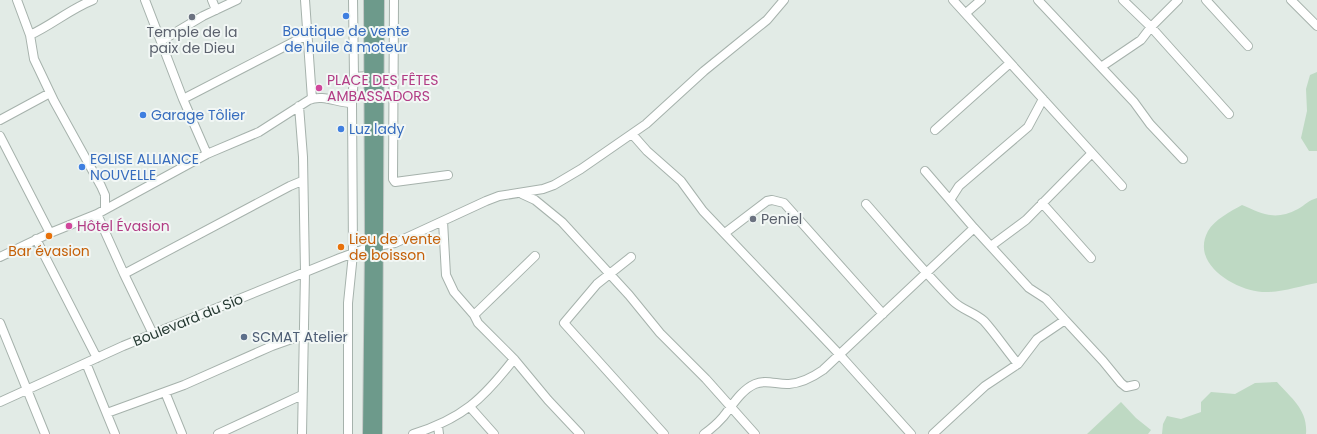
<svg xmlns="http://www.w3.org/2000/svg" width="1317" height="434" viewBox="0 0 1317 434" font-family="Poppins,sans-serif">
	<style>
		.green { fill: #bed9c3 }
		.lines { fill: none; stroke-linecap: round; stroke-linejoin: round }
		.minor-casing { stroke: #a6b2ac; stroke-width: 10 }
		.major-casing { stroke: #c2c8c6; stroke-width: 12 }
		.minor { stroke: #fff; stroke-width: 8 }
		.major { stroke: #6d9a8b; stroke-width: 10 }
		.shop-dot { fill: #3f7fe0; stroke: #f2f7f5; stroke-width: 1.5 }
		.worship-dot { fill: #6b7280; stroke: #f2f7f5; stroke-width: 1.5 }
		.hotel-dot { fill: #d1479c; stroke: #f2f7f5; stroke-width: 1.5 }
		.food-dot { fill: #e8710a; stroke: #f2f7f5; stroke-width: 1.5 }
		.service-dot { fill: #5c6f8a; stroke: #f2f7f5; stroke-width: 1.5 }
		.labels { text-anchor: middle; dominant-baseline: central; stroke-width: 4; stroke-linejoin: round; paint-order: stroke }
		.shop-label { font-size: 14px; fill: #366cbe; stroke: #f2f7f5; text-anchor: start }
		.worship-label { font-size: 14px; fill: #5b616d; stroke: #f2f7f5 }
		.hotel-label { font-size: 14px; fill: #b23c85; stroke: #f2f7f5; text-anchor: start }
		.food-label { font-size: 14px; fill: #c56008; stroke: #f2f7f5; text-anchor: start }
		.street-label { font-size: 14px; fill: #253932; stroke: #f2f7f5 }
		.service-label { font-size: 14px; fill: #4e5e75; stroke: #f2f7f5; text-anchor: start }
	</style>
	<rect width="100%" height="100%" fill="#e2ebe6"/>
	<path class="green" d="M1317,72V151H1309L1301,138L1307,111L1306,89L1310,75Z
		M1317,198V283C1300,286 1280,293 1262,292C1235,290 1190,264 1208,231C1214,220 1231,211 1242,205C1263,214 1275,221 1298,209C1305,205 1309,200 1317,198Z
		M1277,382C1292,399 1308,410 1306,434H1162L1163,424L1167,416L1181,419L1201,412V402L1211,392L1235,394L1255,383Z
		M1121,402L1136,418L1151,430L1148,434H1087Z"/>
	<g class="lines">
		<g class="minor-casing">
			<path id="minor" d="M17,0L30,35L34,59L54,101L101,186L105,195V209
				M145,0L183,99L207,154
				M212,0L216,10
				M305,0L312,99
				M353,0L354,77
				M394,0L393,179L395,182L448,175
				M953,0L1122,186
				M1038,0L1134,102L1150,124L1183,159
				M1123,0L1151,27L1229,114
				M1206,0L1248,46
				M1291,0L1317,26
				M966,13L981,0
				M30,35C52,25 70,9 93,0
				M161,41L203,16L237,0
				M1101,67L1141,40L1151,27L1178,0
				M183,99L307,35
				M299,106L303,157L305,272L302,434
				M0,120L50,93
				M935,130L1010,63
				M632,134L647,151L681,181L703,211L839,354L911,434
				M0,136L50,233
				M925,171L974,228L1029,288L1046,299L1065,320L1037,339L1018,364L985,386L933,434
				M522,194L535,200L562,222L629,295L660,333L706,379L755,434
				M950,200L959,186L1028,127L1043,99
				M1042,203L1091,258
				M866,204C895,237 923,271 953,301C962,310 974,312 984,321C995,333 1007,351 1018,364
				M97,214L124,274L153,334
				M443,221L446,275L454,292L474,315L478,323L514,359L548,400L580,434
				M725,233L767,201L772,200L784,203L883,314
				M36,239L97,358
				M991,246L1026,220L1092,153
				M0,257L50,233L97,214L207,154L259,132L309,100C322,94 338,103 352,103L354,77L368,76
				M631,257L597,284L564,323L664,434
				M124,274L290,186L302,181
				M474,315L535,256
				M1065,320L1103,361L1121,383L1126,387L1135,385
				M0,323L45,434
				M86,363L115,434
				M165,392L182,434
				M0,402L123,346L340,258L370,247L395,243L486,201L499,196L543,189L554,185L581,169L646,124L704,71L767,20L784,0
				M470,407L494,434
				M107,413L184,385L272,346L303,335
				M438,426L439,434
				M218,434L302,395
				M348,434V303L353,254L352,103
				M413,434C462,419 483,399 514,359
				M704,434C711,429 717,424 723,417C732,406 741,390 755,384C766,379 778,385 789,384C802,383 813,377 823,370L974,228"/>
		</g>
		<g class="major-casing">
			<path id="major" d="M368,434L370,247L369,0
				M377,434L379,0"/>
		</g>
		<use href="#minor" class="minor"/>
		<use href="#major" class="major"/>
	</g>
	<g class="shop-dot">
		<circle cx="346" cy="16" r="4"/>
		<circle cx="143" cy="115" r="4"/>
		<circle cx="341" cy="129" r="4"/>
		<circle cx="82" cy="167" r="4"/>
	</g>
	<g class="worship-dot">
		<circle cx="192" cy="17" r="4"/>
		<circle cx="753" cy="219" r="4"/>
	</g>
	<g class="hotel-dot">
		<circle cx="319" cy="88" r="4"/>
		<circle cx="69" cy="226" r="4"/>
	</g>
	<g class="food-dot">
		<circle cx="49" cy="236" r="4"/>
		<circle cx="341" cy="247" r="4"/>
	</g>
	<circle class="service-dot" cx="244" cy="337" r="4"/>
	<g class="labels">
		<g class="shop-label">
			<text x="346" y="31" text-anchor="middle">Boutique de vente<tspan x="346" dy="16">de huile à moteur</tspan></text>
			<text x="151" y="115">Garage Tôlier</text>
			<text x="349" y="129">Luz lady</text>
			<text x="90" y="159">EGLISE ALLIANCE<tspan x="90" dy="16">NOUVELLE</tspan></text>
		</g>
		<g class="worship-label">
			<text x="192" y="32">Temple de la<tspan x="192" dy="16">paix de Dieu</tspan></text>
			<text x="761" y="219" text-anchor="start">Peniel</text>
		</g>
		<g class="hotel-label">
			<text x="327" y="80">PLACE DES FÊTES<tspan x="327" dy="16">AMBASSADORS</tspan></text>
			<text x="77" y="226">Hôtel Évasion</text>
		</g>
		<g class="food-label">
			<text x="349" y="239">Lieu de vente<tspan x="349" dy="16">de boisson</tspan></text>
			<text x="49" y="251" text-anchor="middle">Bar évasion</text>
		</g>
		<g class="street-label">
			<text transform="translate(188 320) rotate(-22)">Boulevard du Sio</text>
		</g>
		<g class="service-label">
			<text x="252" y="337">SCMAT Atelier</text>
		</g>
	</g>
</svg>
